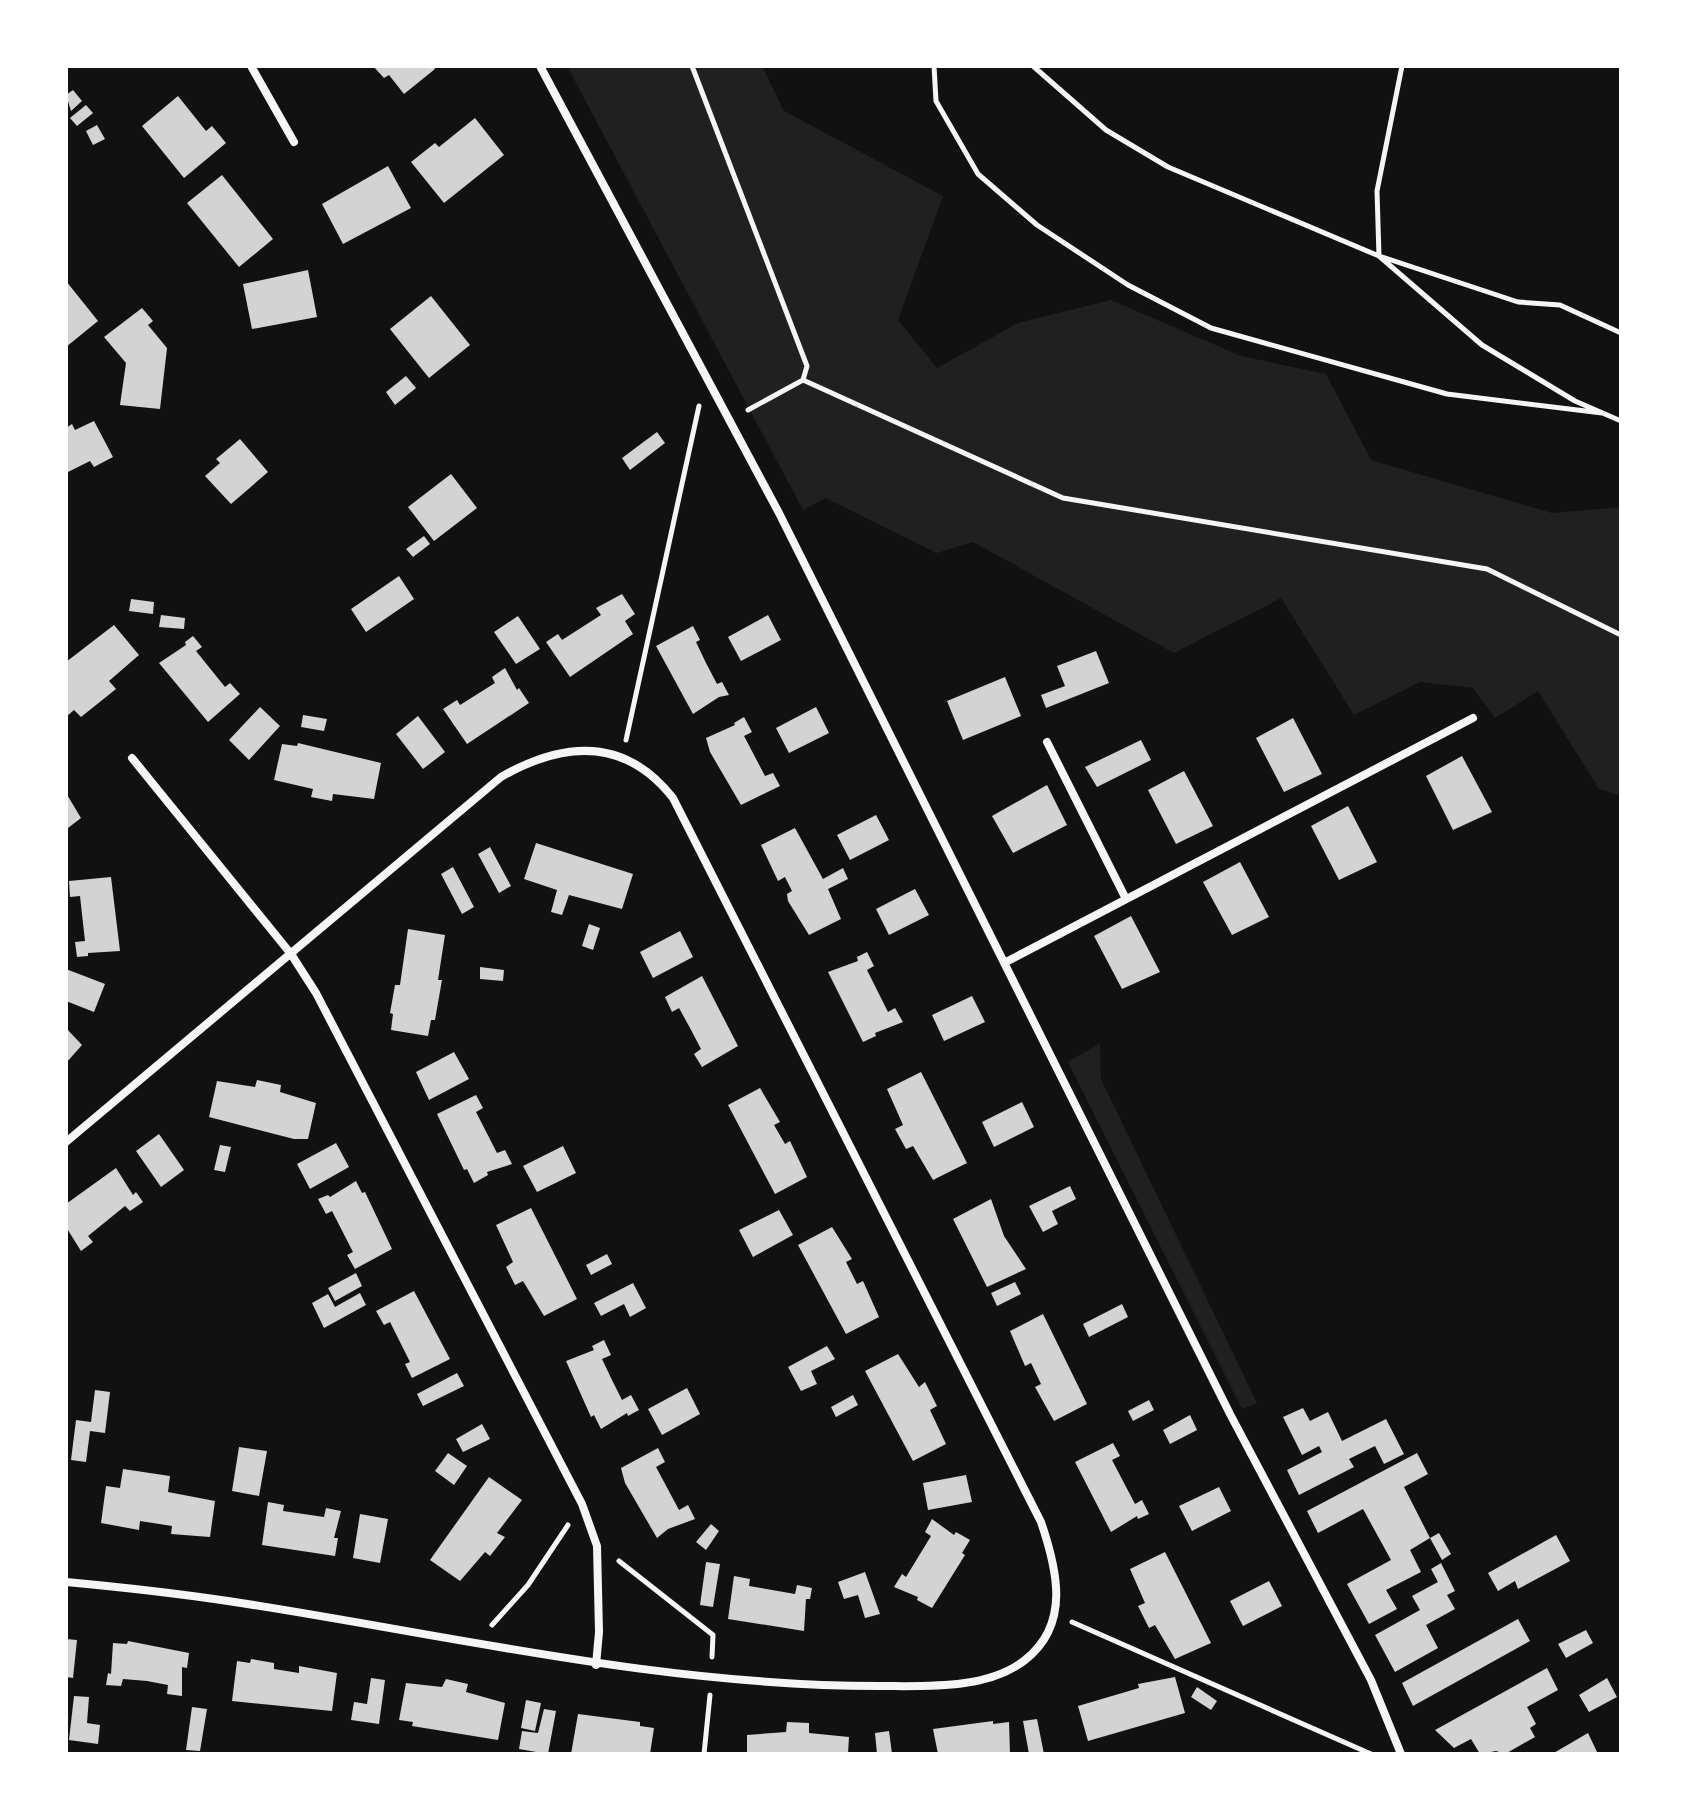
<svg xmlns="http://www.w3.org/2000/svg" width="1687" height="1820" viewBox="0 0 1687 1820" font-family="Quicksand,sans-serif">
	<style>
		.green { fill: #202020 }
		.building { fill: #d3d3d3 }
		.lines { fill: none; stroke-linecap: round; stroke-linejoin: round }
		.path { stroke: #f5f5f5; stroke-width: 5 }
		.minor { stroke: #f5f5f5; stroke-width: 8 }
	</style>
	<rect width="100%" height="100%" fill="#111"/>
	<path class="green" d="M567,66H762L784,111L943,196L898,320L937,368L1018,323L1111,300L1241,356L1326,374L1371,460L1552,513L1621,507V796L1599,789L1538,691L1495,718L1473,688L1420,682L1354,715L1281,598L1174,653L973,542L937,553L825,498L803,510Z
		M1100,1043L1101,1079L1257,1403L1242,1409L1068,1062Z"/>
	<path class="building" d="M373,66H433L435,69L404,94L389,75L384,78Z
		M73,90L82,101L71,111L66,95Z
		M178,96L206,131L212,126L226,143L184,178L142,126Z
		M86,105L93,113L77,126L70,118Z
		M475,118L504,155L444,203L411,162L435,143L439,147Z
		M97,125L105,139L93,145L86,131Z
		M388,166L411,208L343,244L322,204Z
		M222,175L273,239L239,267L187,203Z
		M308,270L317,317L252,329L243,284Z
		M66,281L98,321L66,347Z
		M431,296L470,345L429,378L390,329Z
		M142,308L153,321L148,325L167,348L160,409L120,405L126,363L104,337Z
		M406,376L416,388L395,405L386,392Z
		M94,421L113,457L94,467L90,461L66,473V428L72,424L75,430Z
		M657,432L665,443L630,470L622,458Z
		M240,439L268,472L231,504L205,476L220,463L216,459Z
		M451,474L477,508L434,541L408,507Z
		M424,536L430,544L413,557L406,549Z
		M399,576L414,599L366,632L351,609Z
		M622,594L635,614L625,621L633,634L570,677L546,642L558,634L562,640L601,615L596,608Z
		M131,599L154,602L153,614L129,611Z
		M161,615L185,618L184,629L159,627Z
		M768,615L781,640L741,661L728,637Z
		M518,616L540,649L516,664L494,632Z
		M114,625L139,655L109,681L116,689L81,717L74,710L66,717V662Z
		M693,626L700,640L696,642L706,663L717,684L722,682L729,695L719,697L693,714L656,646Z
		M193,636L202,647L196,651L225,687L230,683L240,694L208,722L159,663L186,645L185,642Z
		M1096,651L1109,683L1046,708L1041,695L1065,686L1057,666Z
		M505,668L517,690L519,688L529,703L467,744L443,709L457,700L460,705L495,683L492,677Z
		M1005,677L1021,716L963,740L947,701Z
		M260,707L280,726L249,760L229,740Z
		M816,707L829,733L789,753L776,728Z
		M303,715L327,719L324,731L301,727Z
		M418,716L445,752L423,769L396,734Z
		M744,717L752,732L744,736L754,755L765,776L773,773L780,786L741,805L710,752L706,738L735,725L734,723Z
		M1293,718L1322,774L1284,792L1256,738Z
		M1141,740L1151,760L1097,787L1085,767Z
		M298,743L381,763L374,799L333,794L332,801L311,797L313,789L274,780L282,744L297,746Z
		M1462,756L1492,812L1453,830L1426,776Z
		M1184,771L1213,826L1176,844L1148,790Z
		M1047,785L1067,825L1013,853L992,816Z
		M66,793L81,818L68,828L66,826Z
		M1348,806L1377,862L1339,880L1311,826Z
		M876,815L889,840L850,860L837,835Z
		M795,828L823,879L843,868L848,879L828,889L841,919L809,935L788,901L787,894L792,891L785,877L778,881L761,845Z
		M536,843L633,874L622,909L569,895L562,915L551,912L557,890L524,879Z
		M490,847L511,886L499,893L478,854Z
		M1240,862L1269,917L1232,935L1203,882Z
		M453,867L474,907L462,914L441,874Z
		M111,877L120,951L88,953V956L77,957L75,942L85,941L80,896L70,897L69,881Z
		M915,889L929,915L889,935L876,909Z
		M1131,916L1160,972L1122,989L1094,936Z
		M589,924L600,928L593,950L582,946Z
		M408,929L445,935L438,980H442L435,1020H431L428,1036L391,1030L393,1014L390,1013L395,985H400Z
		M680,931L693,957L653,978L640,952Z
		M867,952L874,966L867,970L888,1012L895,1008L903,1022L875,1033L876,1036L863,1042L828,972L858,961L857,957Z
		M480,967L504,970L503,981L480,979Z
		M66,969L105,984L94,1012L66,1001Z
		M702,976L738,1046L702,1067L694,1054L701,1049L690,1028L679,1008L672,1012L665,997Z
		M972,996L985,1022L944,1041L932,1015Z
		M66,1028L82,1045L66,1063Z
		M454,1052L469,1079L429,1100L416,1072Z
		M921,1072L967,1163L933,1180L913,1146L906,1149L895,1129L903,1125L887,1089Z
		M257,1080L281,1085L280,1092L316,1103L308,1139H294L209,1117L217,1081L255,1087Z
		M760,1088L780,1122L774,1125L785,1144L790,1141L807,1177L775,1194L728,1105Z
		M476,1095L483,1108L476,1112L497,1153L505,1150L512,1164L487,1172L488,1175L474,1183L467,1169L464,1170L437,1114Z
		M1022,1102L1034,1127L994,1147L982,1122Z
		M159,1134L184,1170L161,1187L136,1151Z
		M336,1143L349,1167L310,1189L297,1164Z
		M220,1145L231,1147L225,1172L214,1170Z
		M563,1146L576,1173L537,1192L523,1166Z
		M116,1168L133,1195L136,1192L143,1202L130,1211L125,1206L88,1236L93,1242L81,1251L66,1227V1204Z
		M356,1181L362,1193L365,1192L392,1249L355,1269L347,1255L353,1252L332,1211L326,1214L318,1199L328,1195L330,1197Z
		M1070,1186L1076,1199L1052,1211L1058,1224L1043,1232L1029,1206Z
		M991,1199L1004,1236L1026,1269L987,1287L953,1219Z
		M531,1208L577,1299L544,1316L523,1281L515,1285L506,1267L513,1262L496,1225Z
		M779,1210L793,1235L753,1257L739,1230Z
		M832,1227L852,1259L846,1262L857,1284L863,1281L879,1317L846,1334L798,1245Z
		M607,1254L612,1264L591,1275L586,1265Z
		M356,1273L362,1286L335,1301L328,1288Z
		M1015,1282L1021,1294L997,1306L991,1293Z
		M633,1283L646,1308L630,1317L624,1304L601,1316L594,1303Z
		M414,1291L450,1359L412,1378L405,1364L410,1362L390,1322L384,1325L376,1311Z
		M360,1293L366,1305L324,1328L312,1303L328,1294L335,1307Z
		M1122,1304L1128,1317L1089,1337L1083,1324Z
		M1043,1314L1087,1404L1054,1421L1035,1387L1041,1384L1031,1363L1025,1366L1010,1331Z
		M604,1340L611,1355L602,1359L612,1380L622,1400L631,1395L639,1410L628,1416L627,1413L601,1429L594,1415L591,1417L566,1361L594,1350L592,1346Z
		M827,1346L835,1359L811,1371L817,1384L801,1391L788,1367Z
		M898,1354L919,1387L925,1382L937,1406L930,1410L946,1444L913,1461L865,1371Z
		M457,1373L464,1386L423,1406L417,1394Z
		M687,1388L700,1414L662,1435L648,1409Z
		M95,1390L110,1392L105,1433L90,1431L86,1462L71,1460L76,1420L91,1422Z
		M853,1395L858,1405L836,1417L831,1407Z
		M1149,1400L1154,1410L1133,1421L1128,1411Z
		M1303,1408L1310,1421L1328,1412L1342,1441L1386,1419L1404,1454L1384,1464L1375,1446L1349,1459L1354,1467L1299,1495L1287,1470L1322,1452L1319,1446L1302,1455L1283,1417Z
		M1190,1415L1197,1430L1170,1444L1163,1430Z
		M482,1424L490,1439L463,1452L456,1439Z
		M1113,1443L1120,1456L1112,1460L1135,1504L1142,1500L1149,1514L1138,1519L1137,1516L1111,1532L1075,1462Z
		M239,1447L267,1451L259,1496L232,1491Z
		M658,1448L665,1462L656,1467L679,1510L688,1505L695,1519L668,1529L657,1538L625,1483L621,1468Z
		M448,1453L467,1466L454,1485L435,1471Z
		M1417,1453L1428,1474L1404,1487L1430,1538L1410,1550L1421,1572L1386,1590L1397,1609L1369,1624L1347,1584L1391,1560L1363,1509L1318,1533L1307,1511Z
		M123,1469L170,1476L168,1492L215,1501L210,1537L171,1534L172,1526L140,1521L139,1530L101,1523L106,1486L120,1488Z
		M966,1475L972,1502L928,1510L923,1483Z
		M489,1477L522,1500L497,1533L505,1537L490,1556L485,1552L460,1581L430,1560Z
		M1219,1487L1231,1511L1192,1531L1179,1506Z
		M268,1502L284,1505L283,1511L324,1517L326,1508L341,1511L334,1538H338L335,1556L262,1545Z
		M360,1514L388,1519L380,1563L353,1558Z
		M932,1519L954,1535L956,1532L970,1540L962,1553L965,1555L932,1608L917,1600L918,1597L894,1587L902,1574L906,1577L931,1536L925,1532Z
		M711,1524L719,1531L706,1550L696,1542Z
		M1439,1533L1451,1554L1442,1560L1430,1538Z
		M1556,1535L1570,1561L1518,1589L1515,1581L1498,1591L1488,1573Z
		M1165,1552L1211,1643L1175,1659L1155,1625L1149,1628L1138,1606L1145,1603L1130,1569Z
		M706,1562L720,1564L713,1607L700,1605Z
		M1441,1563L1455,1591L1447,1595L1455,1609L1426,1625L1438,1648L1395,1672L1375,1635L1420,1610L1412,1596L1438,1582L1431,1569Z
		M865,1572L880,1614L865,1618L858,1595L844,1599L838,1582Z
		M734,1576L750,1579L749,1586L795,1594L797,1585L812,1588L810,1599H806L804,1631L728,1619Z
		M1269,1581L1282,1606L1243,1626L1230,1601Z
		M1518,1619L1530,1641L1413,1706L1402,1683Z
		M1586,1630L1593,1643L1566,1658L1558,1644Z
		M66,1639L77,1640L73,1678L66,1677Z
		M128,1641L189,1653L187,1668L182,1667V1696L167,1694L168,1685L147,1681L123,1679L121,1686L106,1685L108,1673L111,1674L113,1643L127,1644Z
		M251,1659L274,1663V1669L299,1673V1666L337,1673L332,1711L232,1701L237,1661L250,1663Z
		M1547,1668L1558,1690L1527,1707L1536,1724L1530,1728L1535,1737L1505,1754L1496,1751L1480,1754L1471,1739L1454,1748L1435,1730Z
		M1175,1677L1185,1713L1088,1741L1078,1706L1139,1688L1138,1684Z
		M371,1678L385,1680L379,1724L351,1720L354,1702L367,1704Z
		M1607,1678L1617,1697L1589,1712L1579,1695Z
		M446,1679L468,1684L466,1692L505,1703L498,1740L412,1726L413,1722L399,1720L406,1683L442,1687Z
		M1197,1687L1217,1701L1211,1710L1191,1697Z
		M74,1696L89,1697L87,1723L100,1725L98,1744L69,1740Z
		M526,1700L541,1703L535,1731L521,1728Z
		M192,1707L207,1709L200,1751L186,1750Z
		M544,1709L556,1711L548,1754L519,1749L522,1731L538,1733Z
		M578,1714L640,1722V1726L654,1728L650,1754H571Z
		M1037,1719L1044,1754H1029L1023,1721Z
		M993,1721V1724L1009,1722L1010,1754H938L933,1729Z
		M787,1722L809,1723V1733L849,1737L848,1754H747V1735L786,1732Z
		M889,1731L892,1754H877L875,1733Z
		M1588,1733L1598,1754H1552Z"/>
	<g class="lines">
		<path class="path" d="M692,66L807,366L803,380L748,410
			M934,66L936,101L978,174L1037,225L1128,285L1211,328L1447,394L1602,413
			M1033,66L1106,130L1168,167L1379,256L1482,345L1575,401L1621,421
			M1402,66L1377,191L1379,256L1518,302L1560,305L1621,333
			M803,380L1063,498L1487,569L1621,635
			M626,740L699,406
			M619,1561L713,1635L712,1657
			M1072,1622L1371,1754
			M492,1625L528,1585L568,1525
			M704,1754L710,1695"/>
		<path class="minor" d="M251,66L294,142
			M540,66L779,513L1230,1414L1371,1680L1401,1754
			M1047,742L1126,899
			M132,758L291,954L316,993L582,1504L597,1546L599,1632L596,1665
			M1004,963L1473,718
			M66,1142L501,777C564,741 625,737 673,798L1041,1522C1057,1569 1071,1624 1025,1660C987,1690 925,1686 879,1686C658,1686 445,1634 228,1601C174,1593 120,1587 66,1582"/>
	</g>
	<rect width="1687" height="1820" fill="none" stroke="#ffffff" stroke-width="136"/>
</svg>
